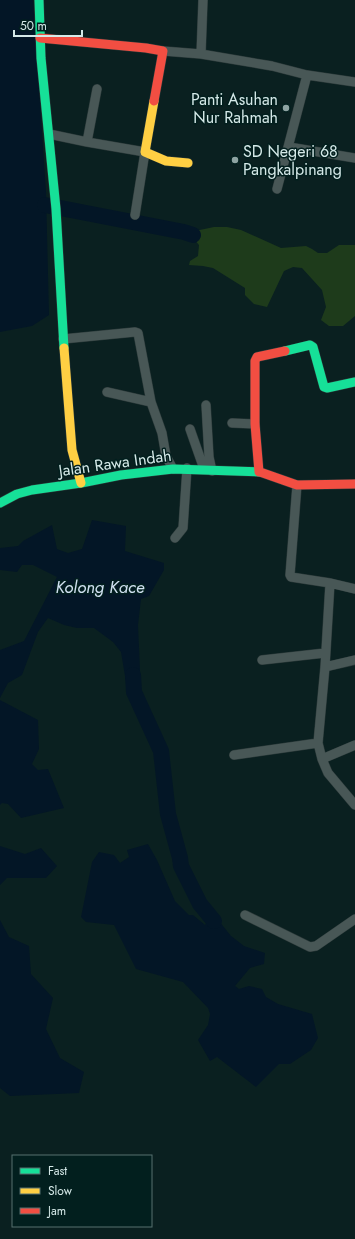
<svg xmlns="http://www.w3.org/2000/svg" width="355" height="1239" viewBox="0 0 355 1239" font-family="Jost,sans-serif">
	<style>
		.green { fill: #1e3b1b }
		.water { fill: #031626 }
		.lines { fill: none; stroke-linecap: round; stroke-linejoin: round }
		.river { stroke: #031626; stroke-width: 16 }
		.street-casing { stroke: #2c3a3a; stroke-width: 10 }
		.fast-casing { stroke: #2c3a3a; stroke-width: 10 }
		.slow-casing { stroke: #2c3a3a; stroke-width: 10 }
		.jam-casing { stroke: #2c3a3a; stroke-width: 10 }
		.street { stroke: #485756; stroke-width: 9 }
		.fast { stroke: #16e098; stroke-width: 9 }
		.slow { stroke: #ffcf43; stroke-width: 9 }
		.jam { stroke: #f24e42; stroke-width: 9 }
		.poi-dot { fill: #8ea3a2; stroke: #021f1e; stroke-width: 1.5 }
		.labels { text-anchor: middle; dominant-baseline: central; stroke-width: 3; stroke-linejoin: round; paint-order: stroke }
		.poi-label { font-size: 16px; fill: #d5e9e8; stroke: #021f1e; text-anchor: end }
		.street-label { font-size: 16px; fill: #d5e9e8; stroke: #021f1e }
		.water-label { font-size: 17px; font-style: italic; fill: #d0e0f0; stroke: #021f1e }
	</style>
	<rect width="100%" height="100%" fill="#0a2020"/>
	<path class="green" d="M214,227H227L241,230L281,248L306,246L312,249L318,253H327L339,245H355V316L343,326H329L321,320L326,307L322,290L302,268L293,267L284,271L267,307L254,304L245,295V288L213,268L203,266L189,265L190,261L198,256L199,245L192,237L195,231Z"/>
	<path class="water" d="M0,0H33L46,192L49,315L32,326L0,332Z
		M92,520L126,526L125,551L164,563V570L149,596L141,599L138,625L141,693L131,702L128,694L121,652L113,642L94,628H77L64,625L48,618L38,632L22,675L8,683L0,698V650L24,641L57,577L33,565H22L17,572L0,570V548L18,546L23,541L52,525L57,549L68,553L82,549Z
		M0,700L38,720L39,749L32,764L38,770L48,769L64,808L21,818L8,804L2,803L0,805Z
		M148,844L157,860L175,901L189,915H193L205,925L208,920L197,910L202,900L231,936L244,946L265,953L264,964L250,968L235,986L239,989L249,986L262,989L266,997L278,1004L312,1014L318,1038L311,1050L290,1064H279L256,1087L217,1057L210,1061L198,1040L208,1025L210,1014L208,1008L183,982L136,969L114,925L86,922L81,917L92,862L99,852L114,855L120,863L129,857L127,850Z
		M0,846L25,854L41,848L57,866L46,878H7L0,885Z
		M0,920L9,937L29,946L31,974L53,998L46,1029L60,1058L84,1072L79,1093L10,1096L0,1088Z"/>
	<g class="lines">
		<path class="river" d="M45,205L184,232L193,235
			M133,675L134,692L161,751L168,814L180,858L181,866L200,904L214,921"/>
		<g class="street-casing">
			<path id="street" d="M163,51L201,54L203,0
				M201,54L272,66L307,75L355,82
				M49,134L87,142L145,152L135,215
				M87,142L97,89
				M289,147L355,158
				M277,189L307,75
				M63,339L135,332L138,333L151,402L162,433L166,456L173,469
				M107,392L151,402
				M206,405L209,457L212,471
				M232,423L255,424
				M190,429L204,469
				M297,485L290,575L291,577L330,583
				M175,538L183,528L187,468
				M262,660L325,653
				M355,660L325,667L318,743L322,759L355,745
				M325,667L330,583L355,589
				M234,755L318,743
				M322,759L328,773L355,805
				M245,915L310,947L316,946L355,919"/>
		</g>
		<g class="fast-casing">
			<path id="fast" d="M39,0L41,58L56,209L64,348
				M285,351L310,345L313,347L324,387L327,388L355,382
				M0,503L17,494L32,490L81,483L121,475L173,469L260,472"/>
		</g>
		<g class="slow-casing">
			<path id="slow" d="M154,101L145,152L166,161L188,163
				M64,348L72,450L81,483"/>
		</g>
		<g class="jam-casing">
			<path id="jam" d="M40,38L146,48L163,51L154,101
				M259,472L255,424V361L257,357L285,351
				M260,472L297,485L355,484"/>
		</g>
		<use href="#street" class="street"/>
		<use href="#fast" class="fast"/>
		<use href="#slow" class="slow"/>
		<use href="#jam" class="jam"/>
	</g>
	<g class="poi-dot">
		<circle cx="286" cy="108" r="4"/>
		<circle cx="235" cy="160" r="4"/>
	</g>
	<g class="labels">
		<g class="poi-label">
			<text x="278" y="99">Panti Asuhan<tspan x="278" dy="18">Nur Rahmah</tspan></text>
			<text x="243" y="151" text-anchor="start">SD Negeri 68<tspan x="243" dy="18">Pangkalpinang</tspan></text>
		</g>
		<g class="street-label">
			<text transform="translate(115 463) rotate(-8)">Jalan Rawa Indah</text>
		</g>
		<g class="water-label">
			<text x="100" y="587">Kolong Kace</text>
		</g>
	</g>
	<rect x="12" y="1155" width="140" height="72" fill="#021f1e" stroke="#56706f"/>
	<rect x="20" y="1168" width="20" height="6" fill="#16e098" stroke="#56706f"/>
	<text x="48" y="1175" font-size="12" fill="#d5e9e8">Fast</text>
	<rect x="20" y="1188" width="20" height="6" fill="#ffcf43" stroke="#56706f"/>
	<text x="48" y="1195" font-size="12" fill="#d5e9e8">Slow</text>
	<rect x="20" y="1208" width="20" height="6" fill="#f24e42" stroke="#56706f"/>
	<text x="48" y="1215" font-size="12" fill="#d5e9e8">Jam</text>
	<path d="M14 30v6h68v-6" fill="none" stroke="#d5e9e8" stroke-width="2"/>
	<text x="20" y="30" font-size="12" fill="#d5e9e8" stroke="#021f1e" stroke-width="3" paint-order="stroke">50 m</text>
</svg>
